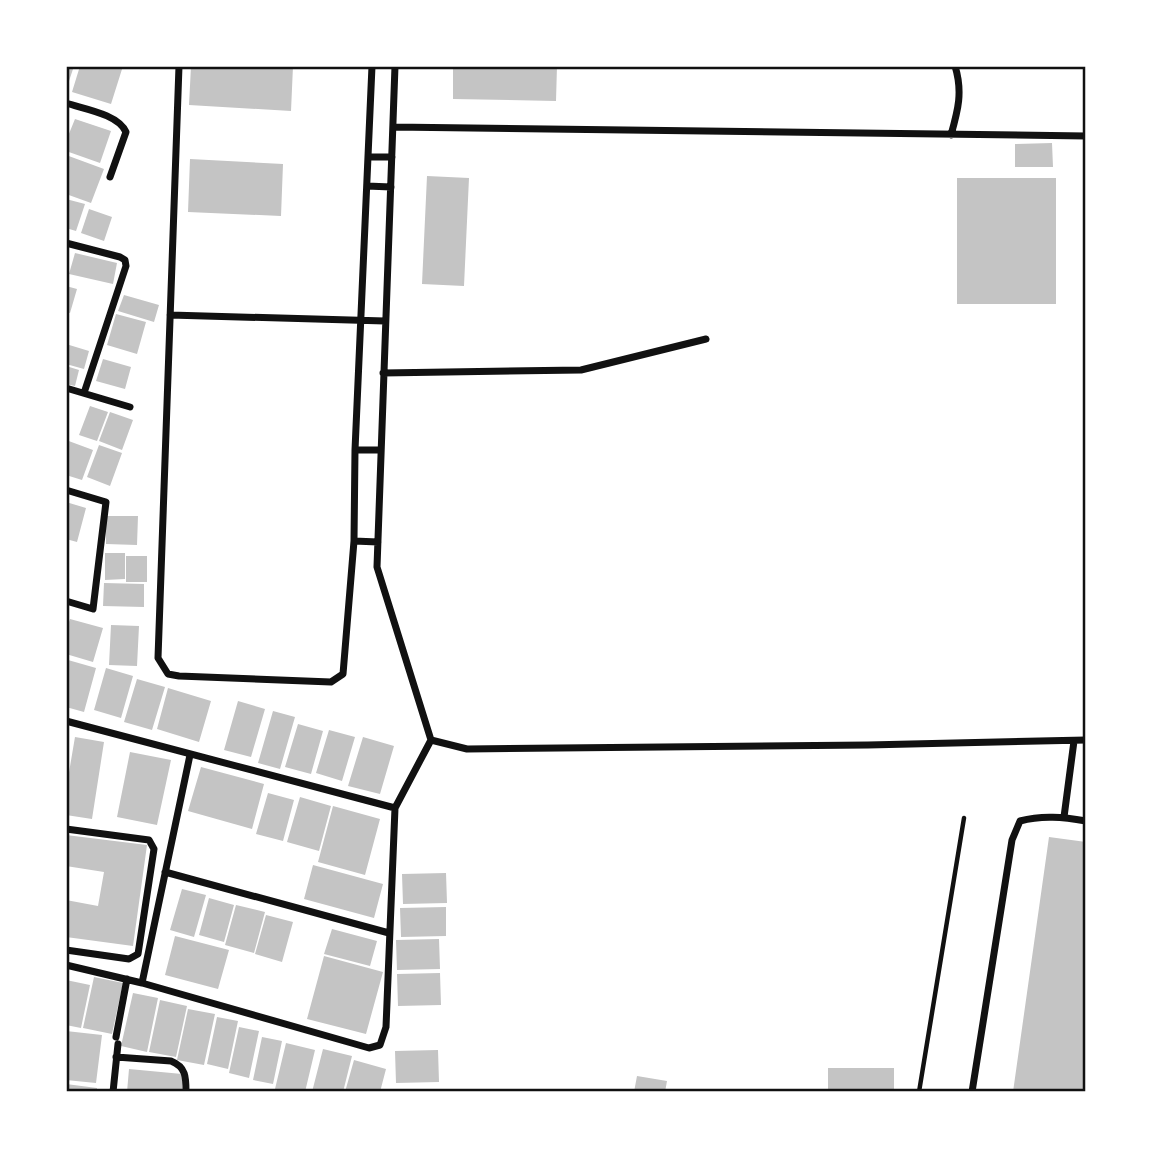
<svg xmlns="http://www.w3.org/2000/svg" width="1152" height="1158" viewBox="0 0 1152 1158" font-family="'PT Sans Narrow',sans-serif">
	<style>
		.building { fill: #c4c4c4 }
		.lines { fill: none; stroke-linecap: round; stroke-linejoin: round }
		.service { stroke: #111; stroke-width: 4.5 }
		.minor { stroke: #111; stroke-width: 7 }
		.neatline { fill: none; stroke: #111; stroke-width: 2.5 }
	</style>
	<rect width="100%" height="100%" fill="#fff"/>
	<path class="building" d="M66,66H74L67,87H66Z
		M80,66H123L111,104L72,92Z
		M191,66H293L291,111L189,105Z
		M453,66H557L556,101L453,99Z
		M75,119L111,131L100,163L66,151V141Z
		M1052,143L1053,167H1015V144Z
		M66,155L104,169L91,203L66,194Z
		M190,159L283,164L281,216L188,212Z
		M427,176L469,178L464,286L422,284Z
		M957,178H1056V304H957Z
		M66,199L85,204L76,231L66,228Z
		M89,209L112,217L104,241L81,233Z
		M75,253L117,263L113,284L69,274Z
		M66,286L77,289L70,313L66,312Z
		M124,295L159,305L154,322L118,311Z
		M116,314L146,322L137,354L107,345Z
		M66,344L89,351L84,369L66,364Z
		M103,359L131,367L125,389L96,381Z
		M66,366L79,370L75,386L66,384Z
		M90,406L108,412L97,441L79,435Z
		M110,412L133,420L122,450L99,441Z
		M66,440L93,450L82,480L66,475Z
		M99,445L122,453L110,486L87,477Z
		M66,502L86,508L77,542L66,539Z
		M106,516H138L137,545L106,544Z
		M105,553H125V579L105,580Z
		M126,556H147V582H126Z
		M104,583L144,584V607L103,606Z
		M70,619L103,628L93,662L66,654V631Z
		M111,625L139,626L137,666L109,665Z
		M68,660L96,668L84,712L66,707Z
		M106,668L133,676L121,718L94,710Z
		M137,679L165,687L152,730L124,722Z
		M168,688L211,701L199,742L157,729Z
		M238,701L265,709L251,757L224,750Z
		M273,711L295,717L280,769L258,763Z
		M298,724L323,731L311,774L285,767Z
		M329,730L355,737L342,781L316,773Z
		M75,737L104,742L92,819L66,815V790Z
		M363,737L394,746L380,794L348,786Z
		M130,752L171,760L157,825L117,817Z
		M201,767L264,784L252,829L188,811Z
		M268,793L294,800L283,841L256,834Z
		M300,797L331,806L319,851L287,842Z
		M333,806L380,819L365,875L318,862Z
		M66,835L147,845L133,946L66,937V900L98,906L104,872L66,866Z
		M1049,837L1086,842V1092H1013Z
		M313,865L383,884L374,918L304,899Z
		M446,873L447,903L403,904L402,874Z
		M182,889L206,895L194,937L170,930Z
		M209,898L234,905L224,942L199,935Z
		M236,905L265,912L254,953L225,945Z
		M446,907V936L401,937L400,908Z
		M266,915L293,922L282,962L255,954Z
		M332,929L377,941L370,966L324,954Z
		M175,936L229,950L218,989L165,975Z
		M439,939L440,969L397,970L396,940Z
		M324,956L383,972L366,1034L307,1019Z
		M440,973L441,1005L398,1006L397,974Z
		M94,977L123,983L112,1034L83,1028Z
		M66,980L90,985L81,1028L66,1025Z
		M133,993L158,998L147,1052L121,1046Z
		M160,1000L187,1006L176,1057L149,1052Z
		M188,1009L215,1014L204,1065L177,1060Z
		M217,1017L238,1021L228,1069L207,1064Z
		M239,1027L259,1031L249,1078L229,1073Z
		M66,1031L102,1035L96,1083L66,1080Z
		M262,1037L282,1041L273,1084L253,1080Z
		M286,1043L315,1050L305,1092L275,1089Z
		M323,1049L352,1056L343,1092H312Z
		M438,1050L439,1082L396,1083L395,1051Z
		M354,1060L386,1069L380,1092H345Z
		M828,1068H894V1092H828Z
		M129,1069L182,1074V1092H127Z
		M637,1076L667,1081L665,1092H634Z
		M66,1084L97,1088V1092H66Z"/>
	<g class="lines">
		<path class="service" d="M919,1092L964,818"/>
		<path class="minor" d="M179,66L158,658L168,674L179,676L331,682L343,674L354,541L355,450L372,66
			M395,66L377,567L431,740L467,749L868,745L1086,740
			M66,103C84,109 118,114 126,132L110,177
			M393,127L1086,136
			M951,135C958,110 963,92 955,66
			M368,157H392
			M367,186L391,187
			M66,243L120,257L125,260L126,266L84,393
			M170,315L385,321
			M383,373L581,370L706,339
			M66,388L130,407
			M355,450H380
			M66,490L106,502L93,609L66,601
			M354,541L378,542
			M66,721L395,808
			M1064,817L1074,741
			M66,829L149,840L154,849L138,954L129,959L66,950
			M165,872L389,933
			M66,965L142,983L369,1048L380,1045L386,1027L395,808L431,740
			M142,983L190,755
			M116,1037L127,979
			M116,1057L171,1061C186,1067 186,1077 186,1092
			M113,1092L118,1044
			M972,1092L1012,840L1020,821C1042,815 1063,817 1086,821"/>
	</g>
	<rect width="1152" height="1158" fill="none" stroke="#ffffff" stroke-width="136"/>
	<rect x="68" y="68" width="1016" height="1022" class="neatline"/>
</svg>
